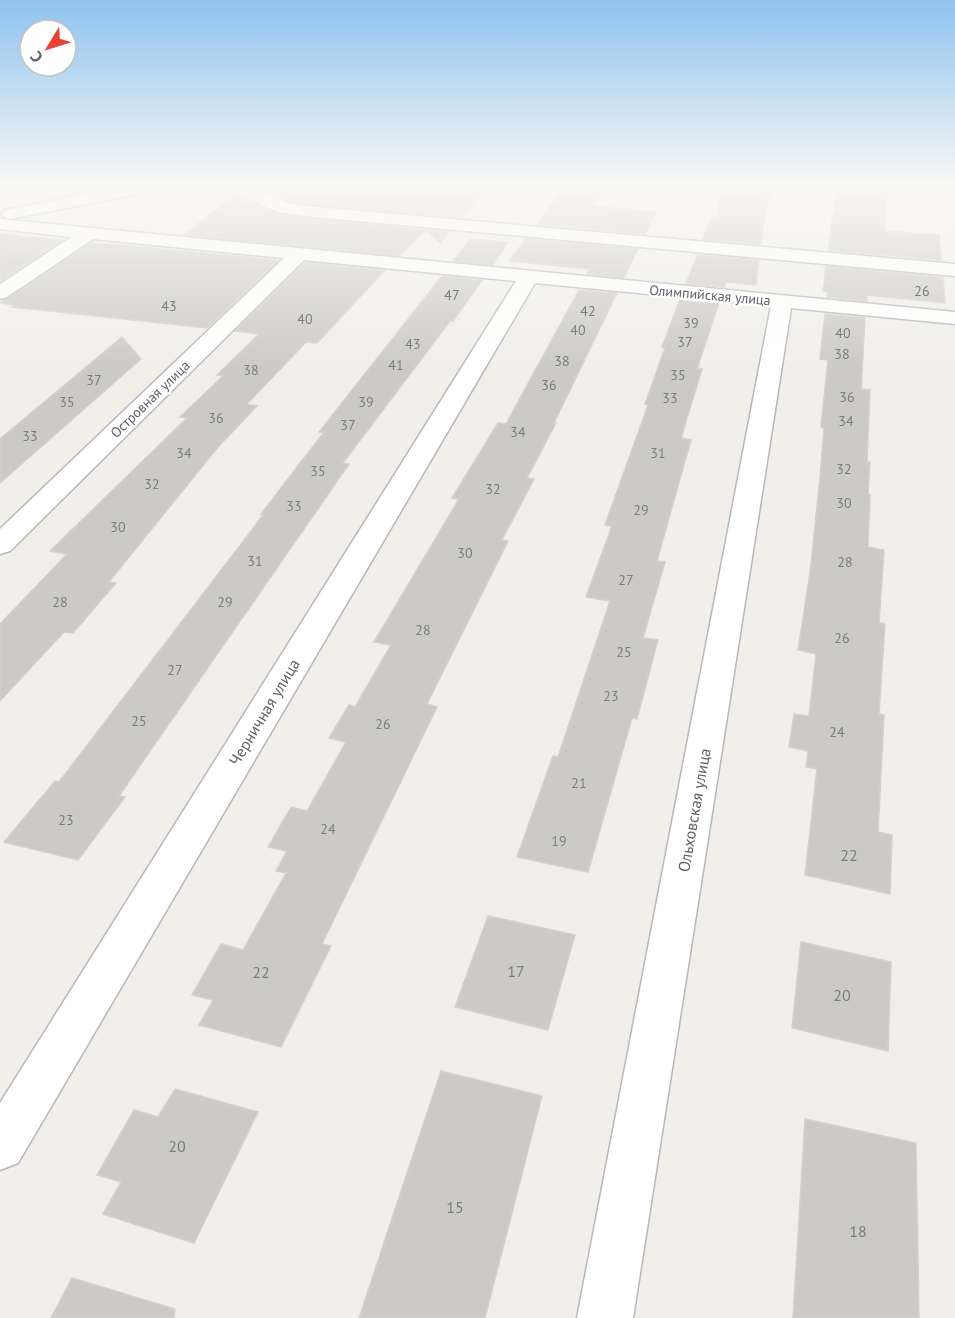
<svg xmlns="http://www.w3.org/2000/svg" width="955" height="1318" viewBox="0 0 955 1318" font-family="'PT Sans',sans-serif">
	<style>
		.building { fill: #cccac5; stroke: #d6d1c6; stroke-width: 1.5 }
		.lines { fill: none; stroke-linecap: round; stroke-linejoin: round }
		.minor-casing { stroke: #b5b8bc; stroke-width: 3 }
		.minor { fill: #fff; fill-rule: evenodd }
		.labels { text-anchor: middle; dominant-baseline: central; stroke-width: 5; stroke-linejoin: round; paint-order: stroke }
		.number-label { font-size: 14px; fill: #7a7d7f }
		.far-street-label { font-size: 14px; fill: #5f6368; stroke: #fff }
		.street-label { font-size: 16px; fill: #5f6368; stroke: #fff }
		.near-number-label { font-size: 16px; fill: #7a7d7f }
	</style>
	<rect width="100%" height="100%" fill="#f1efe8"/>
	<path class="building" d="M253,186H489L461,218L304,204L288,201Z
		M566,186L603,189L592,206L656,212L645,234L537,224Z
		M724,186H773L765,214L761,244L703,239L712,216L718,217L719,200Z
		M837,186H887L885,231L939,235L941,260L828,250Z
		M234,195L277,214L449,232L440,243L426,230L399,256L184,235Z
		M0,234L62,240L0,281Z
		M471,239L508,242L493,265L453,261Z
		M526,239L638,249L624,278L587,274L590,269L509,261Z
		M91,243L109,244L279,260L207,328L12,307L15,305L0,303Z
		M697,255L759,260L756,285L726,282L724,287L686,284Z
		M305,262L385,270L317,343L306,342L247,404L257,406L218,447L109,582L116,583L73,633L64,632L0,701V624L67,554L50,551L187,418L180,417L223,376L217,375L259,334L235,331Z
		M826,266L943,277L945,303L867,295V301L827,297L828,292L823,291Z
		M442,276L482,280L453,321H450L343,463L349,464L119,796L125,797L78,860L4,842L55,781L59,782L264,514H261L324,432H319Z
		M579,290L617,293L554,423H556L527,478L534,479L502,540L508,541L427,704L437,707L322,944L331,946L281,1047L199,1025L213,1000L192,995L221,944L243,950L286,873L276,871L287,851L268,847L291,807L307,811L346,742L329,738L349,705L355,707L391,645L374,642L459,499L452,498L498,423L506,424Z
		M680,299L719,303L697,369H702L681,438L691,440L657,561L665,562L643,638L658,640L637,719L632,718L588,872L517,857L553,756L558,757L610,601L586,597L612,526L605,525L648,405L645,404L665,348L662,347Z
		M825,314L865,318L861,389L870,390L867,462H870L868,494L870,495L868,547L884,550L879,623L885,624L879,714L884,715L878,832L892,835L890,894L805,875L817,769L806,767L808,751L789,747L794,714L809,716L816,654L798,650L810,573L820,477L824,428L821,427L828,360L820,359Z
		M122,337L141,359L0,483V439Z
		M488,916L575,935L548,1030L455,1007Z
		M801,942L891,962L888,1051L792,1028Z
		M441,1071L542,1096L485,1318H359Z
		M175,1089L258,1112L194,1243L103,1214L121,1182L97,1175L134,1110L158,1117Z
		M805,1119L916,1143L919,1318H793Z
		M72,1278L175,1309L174,1318H51Z"/>
	<g class="lines">
		<g class="minor-casing">
			<path id="minor" d="M126,186H159L157,190L151,191L11,219L5,218L2,214L5,210L11,209Z
				M226,186H248L287,203L304,206L955,264V276L304,216L277,212L228,190Z
				M0,219L955,312V324L791,308L633,1318H577L771,306L535,283L18,1163L0,1170V1103L516,281L304,260L10,551L0,554V529L284,258L93,239L7,297L0,299V284L71,237L0,229Z"/>
		</g>
		<use href="#minor" class="minor"/>
	</g>
	<linearGradient id="sky" x2="0" y2="1"><stop stop-color="#8fc3f1"/><stop offset="0.5" stop-color="#f9f8f5"/><stop offset="1" stop-color="#f9f8f5" stop-opacity="0"/></linearGradient>
	<rect width="955" height="370" fill="url(#sky)"/>
	<g class="labels">
		<g class="number-label">
			<text x="922" y="291">26</text>
			<text x="452" y="295">47</text>
			<text x="169" y="306">43</text>
			<text x="588" y="311">42</text>
			<text x="305" y="319">40</text>
			<text x="691" y="323">39</text>
			<text x="578" y="330">40</text>
			<text x="843" y="333">40</text>
			<text x="685" y="342">37</text>
			<text x="413" y="344">43</text>
			<text x="842" y="354">38</text>
			<text x="562" y="361">38</text>
			<text x="396" y="365">41</text>
			<text x="251" y="370">38</text>
			<text x="678" y="375">35</text>
			<text x="94" y="380">37</text>
			<text x="549" y="385">36</text>
			<text x="847" y="397">36</text>
			<text x="670" y="398">33</text>
			<text x="67" y="402">35</text>
			<text x="366" y="402">39</text>
			<text x="216" y="418">36</text>
			<text x="846" y="421">34</text>
			<text x="348" y="425">37</text>
			<text x="518" y="432">34</text>
			<text x="30" y="436">33</text>
			<text x="184" y="453">34</text>
			<text x="658" y="453">31</text>
			<text x="844" y="469">32</text>
			<text x="318" y="471">35</text>
			<text x="152" y="484">32</text>
			<text x="493" y="489">32</text>
			<text x="844" y="503">30</text>
			<text x="294" y="506">33</text>
			<text x="641" y="510">29</text>
			<text x="118" y="527">30</text>
			<text x="465" y="553">30</text>
			<text x="255" y="561">31</text>
			<text x="845" y="562">28</text>
			<text x="626" y="580">27</text>
			<text x="60" y="602">28</text>
			<text x="225" y="602">29</text>
			<text x="423" y="630">28</text>
			<text x="842" y="638">26</text>
			<text x="624" y="652">25</text>
			<text x="175" y="670">27</text>
			<text x="611" y="696">23</text>
			<text x="139" y="721">25</text>
			<text x="383" y="724">26</text>
			<text x="837" y="732">24</text>
			<text x="579" y="783">21</text>
			<text x="66" y="820">23</text>
			<text x="328" y="829">24</text>
			<text x="559" y="841">19</text>
		</g>
		<g class="far-street-label">
			<text transform="translate(710 295) rotate(5)">Олимпийская улица</text>
			<text transform="translate(150 399) rotate(-44)">Островная улица</text>
		</g>
		<g class="street-label">
			<text transform="translate(264 712) rotate(-59)">Черничная улица</text>
			<text transform="translate(694 810) rotate(-80)">Ольховская улица</text>
		</g>
		<g class="near-number-label">
			<text x="849" y="855">22</text>
			<text x="516" y="971">17</text>
			<text x="261" y="972">22</text>
			<text x="842" y="995">20</text>
			<text x="177" y="1146">20</text>
			<text x="455" y="1207">15</text>
			<text x="858" y="1231">18</text>
		</g>
	</g>
	<g transform="translate(48 48) rotate(232)"><circle r="28" fill="#ffffff" stroke="#bfc1c3" stroke-width="1.5"/>
	<path d="M0-4.5L10 22L0 15L-10 22Z" fill="#ea4335"/>
	<text y="-9" font-size="16" font-weight="bold" text-anchor="middle" fill="#5f6368">С</text>
	</g>
</svg>
